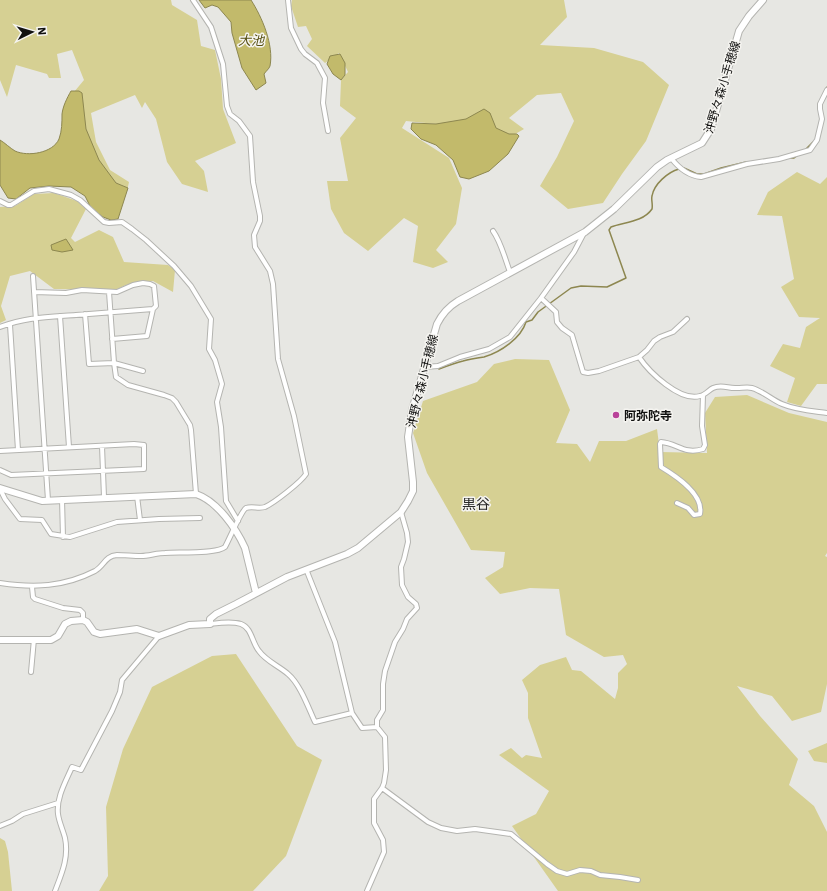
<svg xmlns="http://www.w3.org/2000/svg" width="827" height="891" viewBox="0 0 827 891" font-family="'IBM Plex Sans','Noto Sans JP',sans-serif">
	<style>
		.green { fill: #d6d093 }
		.water { fill: #c2ba6b; stroke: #8d8750 }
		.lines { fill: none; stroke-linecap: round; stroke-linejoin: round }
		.stream { stroke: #8d8750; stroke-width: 1.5 }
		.street-casing { stroke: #b4b4b0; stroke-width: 6 }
		.secondary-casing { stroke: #b4b4b0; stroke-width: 8 }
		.street { stroke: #fff; stroke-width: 4 }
		.secondary { stroke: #fff; stroke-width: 6 }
		.poi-dot { fill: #ba439a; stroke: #f5f4f0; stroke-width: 1.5 }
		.labels { text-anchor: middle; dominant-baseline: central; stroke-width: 3; stroke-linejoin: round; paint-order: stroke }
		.street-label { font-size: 12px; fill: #111110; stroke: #f5f4f0 }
		.poi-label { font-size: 12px; font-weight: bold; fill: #111110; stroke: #f5f4f0; text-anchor: start }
		.water-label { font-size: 13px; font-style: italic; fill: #575014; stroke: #f5f4f0 }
		.quarter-label { font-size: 14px; fill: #2a2a27; stroke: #f5f4f0 }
	</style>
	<rect width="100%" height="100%" fill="#e7e7e3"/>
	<path class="green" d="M0,0H171L172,5L197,20L201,46L215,50L221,79L223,109L236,143L195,161L204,171L208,192L182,184L167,162L156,119L145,102L142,108L135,95L91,113L96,142L110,170L129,182L127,191L103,179L81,133L74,92L84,80L72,50L57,54L61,78H49L47,74L16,65L7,97L0,80Z
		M292,0H564L567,17L540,45L594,48L643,62L669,85L646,141L622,174L603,203L568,209L540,186L557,157L574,121L561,93L537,95L509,118L524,129L510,137L460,122L436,124L406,121L402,128L449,158L462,188L456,224L436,250L448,262L433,268L413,262L418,226L404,218L368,251L344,233L331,209L327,181H348L340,138L356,118L340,106L341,80L348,72L339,53L325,63L307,46L312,39L306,26L298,27L291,6Z
		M797,172L820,184L827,177V384H817L801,406L787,402L795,378L770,366L783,344L800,348L806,327L820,318L799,317L781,287L794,279L782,216L757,215L768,192Z
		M54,193L77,201L86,209L71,238L75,242L99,230L113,237L124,262L168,265L175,270L173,292L153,281L126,285L115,290L54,289L30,271L10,276L1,306L6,320L0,323V207L15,206L34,194Z
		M515,359L549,360L570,410L556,443L577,444L590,462L599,441H626L657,429L660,452L707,453L705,413L715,397L747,395L789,413L827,422V553L825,556L827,557V684L821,712L792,721L772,696L737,686L760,716L798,759L789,785L814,806L827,832V891H558L512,826L536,814L549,791L499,755L511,748L522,758L526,755L542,758L528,718V693L522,680L540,665L566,657L572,670L581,671L615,699L618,688V673L627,664L623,655L604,657L566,635L559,589L530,588L500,594L485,578L503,567L505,552L471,550L427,473L413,433L423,401L477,382L494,364Z
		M236,654L297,746L322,760L286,856L253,891H99L108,876L106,807L123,749L152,687L212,656Z
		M827,743V763L814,761L808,751Z
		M0,838L5,841L8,852L12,891H0Z"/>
	<path class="water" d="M199,0H251C262,17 274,45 270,66C269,69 266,71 264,74L266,83L256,90L242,68L232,33L231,22L218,7L212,5L205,8Z
		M340,54L345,63V75L341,80L333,74L327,64L330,56Z
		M71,91H79L82,93L86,129L99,160L116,183L128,188L118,219L111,220L103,217L91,208L85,196L71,187L49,186L30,188L16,199L8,198L0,185V140C5,143 10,148 15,151C28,157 53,153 59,139C62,131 62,122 62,114C63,106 67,98 71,91Z
		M484,109L490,113L496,128L509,134H517L519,136L508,154L489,171L469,179L460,177L453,160L436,145L421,139L411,129L412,123L436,124L466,119Z
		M66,239L73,250L62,252L52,250L51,245Z"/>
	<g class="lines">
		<path class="stream" d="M824,93L827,87
			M805,150L813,142
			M787,158H794L798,155
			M684,168L697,174H704L721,168L746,162
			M439,369C447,366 455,363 463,361C470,359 477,358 484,357C501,352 521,338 526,322L532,320L538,312L571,288L581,286L607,287L626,278L609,230L611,227C625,222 643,222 652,209C653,204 651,200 652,196C654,184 668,172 679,169"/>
		<g class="street-casing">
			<path id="street" d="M288,0L291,28L301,49L305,54L317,63L325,78L323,103L328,131
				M671,158C678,167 689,176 701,177L747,164L779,159L810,150L817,140L822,119L820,109V104L827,90
				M0,201L8,205H11L34,191L49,189L71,195L80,200L104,222L109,223L122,222L132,229L146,240L174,266L191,286L208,314L211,319L209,349L215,360L222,384L217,402L221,427L226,501L238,521
				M493,231C501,242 505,259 510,272
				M33,276L48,500
				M34,292L66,293L82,290L117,292L133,285L143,283L150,284L154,286L156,306L153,309L147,336L112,339
				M109,292L114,363L116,377L128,385L164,395L172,398L176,402L190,425L191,430L196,494
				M541,298L556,312L557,322L562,328L572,335L583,372L588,373L599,371L639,357L647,350L654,341L660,337L673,332L687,319
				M85,314L89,364L114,363L143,371
				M60,316L69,447
				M10,325L18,450
				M0,327C26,317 48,317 76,315C101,313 127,311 153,309
				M639,357C649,372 680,402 700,396C705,395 709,390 713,388C722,384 729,389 737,388C742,388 748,387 752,388C763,391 772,400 782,404C796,410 812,411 827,413
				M425,367L438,366L460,357L489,349L510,337L541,298L574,252L584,233
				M102,446L104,497
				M0,451L134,444L144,445V469L11,475L0,470
				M0,489L5,499L20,519L42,520L51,534L70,537L117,522L159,519L200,518
				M137,496L140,520
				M62,499L63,537
				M677,503L688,508L694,515L700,514C704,494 676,476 661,467L660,444L661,442C677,443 684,455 703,449L705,445L702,426L703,395
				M306,569L335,642L352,713L362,728L377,727L385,737L386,770L384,783L382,788L374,799V823L383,840L384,852L367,891
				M0,583C34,588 64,587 95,571C104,566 105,556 117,555C125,555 133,556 141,556C149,556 157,553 165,553C178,552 217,554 225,547C229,540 241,511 246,508C252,506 259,509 265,507C274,503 301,482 306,474L294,416L278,359L273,284L270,271L255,247L254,235L260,221V216L253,182L250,136L239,121L230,114L227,106L223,64L211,27L193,0
				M32,587L33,597L35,599L63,608L80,610L83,613V620
				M210,624C219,623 231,621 241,624C252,628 252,643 259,651C266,661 279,666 288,674C300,684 308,707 315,722L352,713
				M31,672L34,639
				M377,727V720L383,710V684L385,671L395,642L403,629L407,619L417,608L416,604L408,597L402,585L401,567L404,559L408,542L407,533L401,512
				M382,788L428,822L441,828L457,831L475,829L511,834L547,864L557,871L567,874L580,870L591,871L600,875L620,877L638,880
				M0,826L12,821L23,814L58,803
				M55,891C62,873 69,857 65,838C63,830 59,822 58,814C56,798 66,781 72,767L81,770L112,711L120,692L122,680L159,636"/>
		</g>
		<g class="secondary-casing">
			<path id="secondary" d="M0,488L42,501L196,494C217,501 236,528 245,548L256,593
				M0,640H51L58,636L65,624L71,621L83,620L87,622L94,632L100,634L137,629L159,636L189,625L210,624V619L216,614L236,604L287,577L347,554L358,548L401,512L408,501L413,491V482L408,437L412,410L437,324C442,314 448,307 458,301L585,232L614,209L657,167L667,160L702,143L711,129L739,31L749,16L763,0"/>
		</g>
		<use href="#street" class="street"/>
		<use href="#secondary" class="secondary"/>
	</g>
	<circle class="poi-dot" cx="616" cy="415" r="4"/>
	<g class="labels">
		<g class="street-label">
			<text transform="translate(722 87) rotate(-73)">沖野々森小手穂線</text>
			<text transform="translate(422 381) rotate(-76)">沖野々森小手穂線</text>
		</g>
		<g class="poi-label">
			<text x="624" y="415">阿弥陀寺</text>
		</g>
		<g class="water-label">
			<text x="251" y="40">大池</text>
		</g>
		<g class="quarter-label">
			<text x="476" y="504">黒谷</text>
		</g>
	</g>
	<g transform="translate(32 32) rotate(85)" stroke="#f5f4f0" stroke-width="3" paint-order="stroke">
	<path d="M0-3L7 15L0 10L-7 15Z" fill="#111110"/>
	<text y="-6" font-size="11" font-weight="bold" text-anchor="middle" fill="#111110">N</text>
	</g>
</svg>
